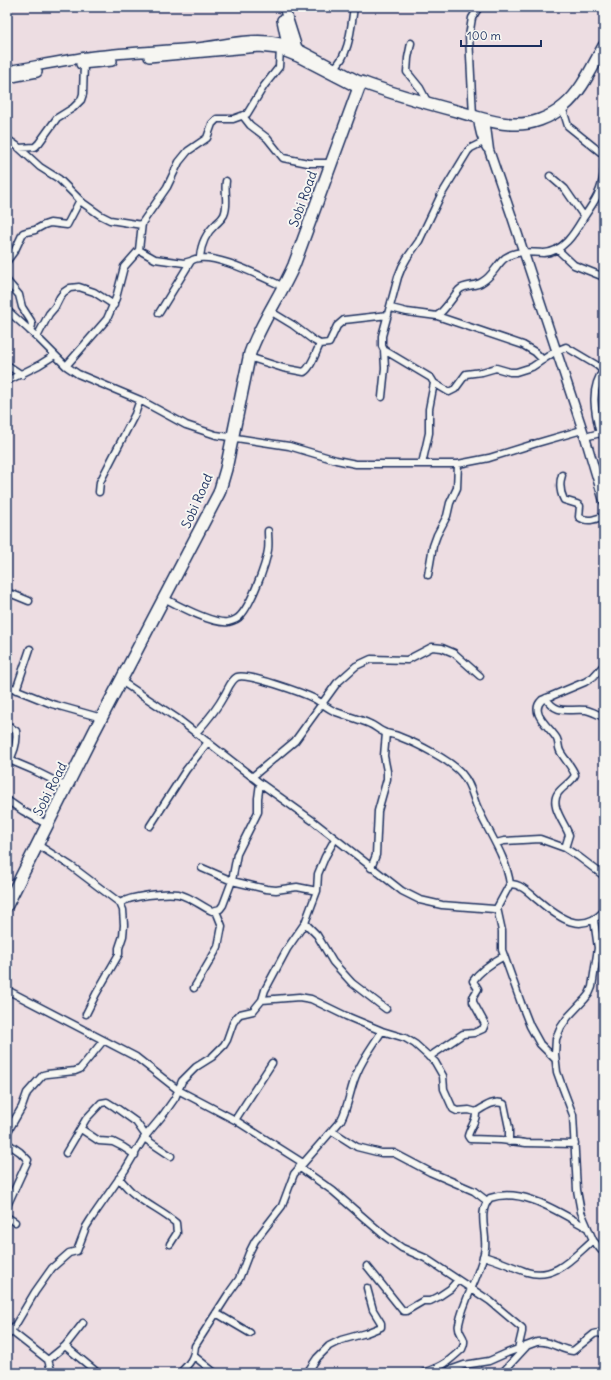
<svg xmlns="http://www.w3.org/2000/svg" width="611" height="1380" viewBox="0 0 611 1380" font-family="Delius,sans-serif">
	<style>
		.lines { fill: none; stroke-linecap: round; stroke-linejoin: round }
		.street-casing { stroke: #1b2f5e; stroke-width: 9 }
		.secondary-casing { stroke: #1b2f5e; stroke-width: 11 }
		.primary-casing { stroke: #1b2f5e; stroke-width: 12 }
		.highway-casing { stroke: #1b2f5e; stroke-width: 14 }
		.street { stroke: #f6f6f2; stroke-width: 6 }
		.secondary { stroke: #f6f6f2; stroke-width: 8 }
		.primary { stroke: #f6f6f2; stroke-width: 9 }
		.highway { stroke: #f6f6f2; stroke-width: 11 }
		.labels { text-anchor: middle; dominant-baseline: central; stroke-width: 4; stroke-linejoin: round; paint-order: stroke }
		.street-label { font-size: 13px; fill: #1b2f5e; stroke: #f6f6f2 }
	</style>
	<rect width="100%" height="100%" fill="#eddde2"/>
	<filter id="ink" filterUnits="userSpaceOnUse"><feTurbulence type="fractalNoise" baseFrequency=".025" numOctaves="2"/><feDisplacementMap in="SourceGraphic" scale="8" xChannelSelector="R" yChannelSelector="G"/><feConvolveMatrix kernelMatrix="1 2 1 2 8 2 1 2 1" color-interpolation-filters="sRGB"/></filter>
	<g filter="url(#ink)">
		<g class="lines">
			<g class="street-casing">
				<path id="street" d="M411,43L408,58L407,72L420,88L428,103
					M334,68C350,55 351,26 354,7
					M564,113L568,126L604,155
					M243,116L250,125L267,138L283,158L308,163H331
					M473,116L469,36L472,18L479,7
					M7,139L17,146L40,167L59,179L83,203L100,215L110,220L142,225
					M19,148L35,147L39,143L57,118L73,108L81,100L83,94L84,64
					M584,217C595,201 602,191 604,171
					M557,249L574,265L604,277
					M139,250L155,259L184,263L191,261
					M200,257C201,244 206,233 216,224C219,221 222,219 224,215C229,204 224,192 226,181
					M7,261L15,250L23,233L26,232L35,230L44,225L50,223L67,225L80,200
					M7,281L19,295L22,307L31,321L32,325L30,331
					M391,308L407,312L437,316C446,309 452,298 459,290C465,284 475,287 482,282C493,276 496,265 505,258C518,249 530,253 544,253C564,252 575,232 584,217L583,215L565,189L550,176
					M7,310L37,337L66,366L78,374L140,400L186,425L216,435L289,446L336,460L356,464H458L489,458L537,443L582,430
					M270,311L293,325L313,340L320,344
					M159,313L191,261C208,248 266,279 284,287
					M437,316L523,345L535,352L543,360
					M37,337L49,314L55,307L60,297L64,292L70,288L79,287L94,292L114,305
					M249,357L283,368L304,372C311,368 316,352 320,344L329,343L337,326L344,320L388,315
					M7,365L22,375
					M66,366L107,319L116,298L124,267L139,250L142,223L167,187L179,162L188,151L207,138L212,124L217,119H233L247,114L264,86L279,67L280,49
					M7,381L39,365L55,355
					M434,383L449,392L455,389L466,374L482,372L496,368L510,372H516L532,367L556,351L566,347L598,366L603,371
					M382,397L385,368L384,350
					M600,434C595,413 589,388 604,370
					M585,437L604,432
					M422,464L429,433V409L434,383L431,378L384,350L382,346V336L398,277L402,267L407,258L419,241L440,197L468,151L471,148L483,142
					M562,475C559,484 560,492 564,500L577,504L580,506L579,517C588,523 596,519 604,516
					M99,492L100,482L135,414L140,400
					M428,575L433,546L437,535L447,516L450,503L457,488L458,464
					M7,596L12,594L29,601
					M164,598C179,606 212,624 228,622C233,621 238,619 241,615C251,604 266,565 268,550C269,544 268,538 268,531
					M121,681L178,719L260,783L313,821L402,891L420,900L442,905L494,909L497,908L510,884C522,884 530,894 539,901C559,918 581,935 604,911
					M7,686L52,704L102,718
					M16,690L30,649
					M546,698C557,716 569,708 586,710C592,711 598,715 604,717
					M7,725L16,731C18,742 13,756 7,765
					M196,733C207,721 217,709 225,694C228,689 231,680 237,677C248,673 303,693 315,699C322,703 328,709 336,712C347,716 359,719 370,724C375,726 380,731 386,733C390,734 396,735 400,737C416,743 452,761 462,774C470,783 472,793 476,804C487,831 506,855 510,884
					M7,759L33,770L67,787
					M252,777L295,741L337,683L356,666L371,659L407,660L432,647L442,648L454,653L480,676
					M7,800L23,811L48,825
					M150,826L186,770L208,742
					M496,843L504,841L540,839L565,848L579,857L604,876
					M38,845L71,866L120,903L123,910L124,925L123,936L119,948V954L96,994L86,1014
					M565,848L569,835C565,823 549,806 558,793C563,786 571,783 575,775C572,766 564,759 560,751C558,747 559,743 557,739C551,728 528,713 542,700L585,682L593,677L604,665
					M202,868L232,881L266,889L276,890L297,887L317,891
					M371,868L376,855L378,811L387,779V771L384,756L386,733
					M120,903C130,896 166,892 178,894C191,897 201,906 212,911L220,909L223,905L232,881L237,854L258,812V798L260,783
					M497,908L502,931V950L521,1003L530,1026L540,1044L555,1059
					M594,920L598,948L592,987L589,994L585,999L568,1017L561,1027L556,1039L555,1054L557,1072L562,1086L573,1115L577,1190L581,1212L593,1240L601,1250L604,1251
					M305,923L317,935L333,962L352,983L386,1009
					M194,988L218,947L222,926L216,911
					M7,990L136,1057L178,1090L235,1120L303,1163
					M262,1000L299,997L311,999L346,1016L382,1031L405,1038L415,1044L435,1062L443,1076L444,1089L453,1109L457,1111L469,1110L476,1112
					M429,1057L463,1034L474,1033L483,1029L485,1024L473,1002V997L478,989L473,981C480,970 493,962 504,956
					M476,1112C477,1121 470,1127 468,1136L470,1139L501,1140L526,1143L575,1144
					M476,1112C484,1107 495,1099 504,1104L509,1128V1142
					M235,1120L272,1063
					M81,1129L99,1141L113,1142L123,1147L135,1155
					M332,1131L357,1147L381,1153H394L430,1172L474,1191L487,1201
					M7,1133L22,1107L27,1093L43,1075L47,1074L75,1071L80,1069L103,1041
					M144,1138L171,1156
					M7,1143L20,1152L28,1160L7,1206
					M66,1153L86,1119L101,1103L107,1102L115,1107L136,1122L146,1136
					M299,1167L333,1191L385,1236L402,1248L425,1258L490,1301L522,1328V1332L518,1349
					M119,1178C124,1184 129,1190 134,1194C147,1205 163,1212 176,1223L177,1233L170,1244
					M7,1217L15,1222
					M483,1256C498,1260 512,1267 527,1272C555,1281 574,1256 593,1240
					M367,1266L403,1311H406L423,1301H430L438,1297L450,1289L458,1280
					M216,1313L250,1333
					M11,1331L48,1360L52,1373
					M7,1336L16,1324L35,1292L52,1268L69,1253L77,1251L86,1227L91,1219L125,1170L144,1138L163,1115L175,1098L182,1081L196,1067L212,1057L224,1045L227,1040L233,1023L237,1017L240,1014L253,1011L262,1000L265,990L287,949L305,923L317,891L318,874L325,857L335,839
					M65,1346L98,1373
					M194,1356L215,1373
					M48,1360L65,1346L83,1323
					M450,1370L464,1365L489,1361L507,1353L537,1342C550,1340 560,1350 573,1351L594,1334L598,1333L604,1335
					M180,1373C189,1364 194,1359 195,1346L229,1293L239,1279L249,1253L255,1241L282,1206L294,1174L341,1120C349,1105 350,1088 357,1073C363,1058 374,1044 382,1031
					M307,1373L317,1358L329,1346L341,1340L366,1333L381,1327V1323L373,1310L367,1288
					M423,1373C442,1367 448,1362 462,1349C469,1336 456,1335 459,1324C464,1297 481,1275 485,1248C487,1232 477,1212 490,1198C523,1187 558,1212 586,1227
					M502,1373L526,1347"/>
			</g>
			<g class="secondary-casing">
				<path id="secondary" d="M478,117C479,129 481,138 487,148
					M485,119L489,150L512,217L585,437L604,501"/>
			</g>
			<g class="primary-casing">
				<path id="primary" d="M284,7L298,51
					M282,20L288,49
					M149,57L259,47L278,49L298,57L358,88
					M81,64L112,61
					M7,71C36,66 65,60 94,56C128,52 162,51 197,48C233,44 262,33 298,49L361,82
					M7,78L37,72"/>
			</g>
			<g class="highway-casing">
				<path id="highway" d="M7,905L94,732L219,493L226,469L250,353C261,322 281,295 294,265L361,82C393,94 426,103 460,112C477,117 495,124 513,124C531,125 550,118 564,106C582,91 592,67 604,46"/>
			</g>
			<use href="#street" class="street"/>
			<use href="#secondary" class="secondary"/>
			<use href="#primary" class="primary"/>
			<use href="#highway" class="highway"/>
		</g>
	</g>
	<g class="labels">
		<g class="street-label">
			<text transform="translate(303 199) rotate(-70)">Sobi Road</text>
			<text transform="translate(197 501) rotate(-66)">Sobi Road</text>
			<text transform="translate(50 789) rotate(-63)">Sobi Road</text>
		</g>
	</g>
	<rect width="611" height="1380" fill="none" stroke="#f6f6f2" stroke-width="24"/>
	<rect x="12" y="12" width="587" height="1356" fill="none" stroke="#1b2f5e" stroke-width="1.5" filter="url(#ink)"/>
	<path d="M461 40v6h80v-6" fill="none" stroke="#1b2f5e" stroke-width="2"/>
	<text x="467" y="40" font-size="12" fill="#1b2f5e" stroke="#f6f6f2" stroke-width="3" paint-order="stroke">100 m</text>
</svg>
